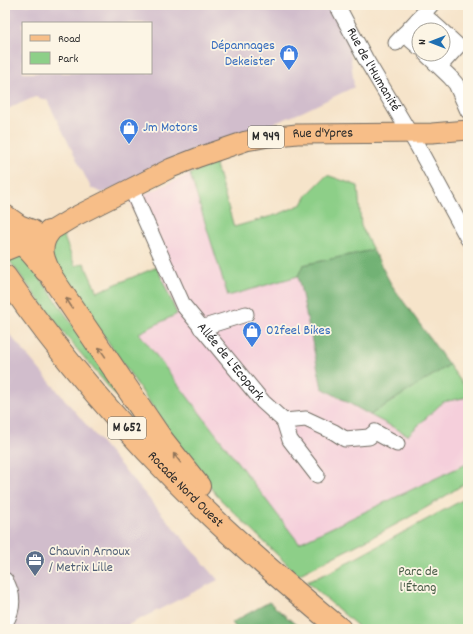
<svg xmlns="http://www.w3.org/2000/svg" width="473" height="634" viewBox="0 0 473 634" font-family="Dekko,sans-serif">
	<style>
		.built { fill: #f5cfdb }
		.industrial { fill: #d1bdcc; fill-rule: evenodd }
		.green { fill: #8dcf88; stroke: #5c7d5a }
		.forest { fill: #72b274; stroke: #4e6e50 }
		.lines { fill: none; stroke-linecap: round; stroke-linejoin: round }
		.minor-casing { stroke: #726c63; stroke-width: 17 }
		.major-casing { stroke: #726c63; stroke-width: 21 }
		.highway-casing { stroke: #726c63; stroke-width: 24 }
		.minor { stroke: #fff; stroke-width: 15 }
		.major { stroke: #f7be88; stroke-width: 19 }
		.highway { stroke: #f7be88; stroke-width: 22 }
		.oneway { stroke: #91745a }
		.labels { text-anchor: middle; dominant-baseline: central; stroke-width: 3.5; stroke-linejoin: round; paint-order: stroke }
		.shield { fill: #fcf5e5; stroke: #6a6863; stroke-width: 1 }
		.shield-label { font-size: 13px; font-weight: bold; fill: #2b2b2b }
		.shop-label { font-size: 14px; fill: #366cbe; stroke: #fcf5e5; text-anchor: start }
		.street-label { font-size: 14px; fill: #2b2b2b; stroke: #fcf5e5 }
		.service-label { font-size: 14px; fill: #4e5e75; stroke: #fcf5e5; text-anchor: start }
		.park-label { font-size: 14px; fill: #485c47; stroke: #fcf5e5 }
	</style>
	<rect width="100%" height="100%" fill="#fcf5e5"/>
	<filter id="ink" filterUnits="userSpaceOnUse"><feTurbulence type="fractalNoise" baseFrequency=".025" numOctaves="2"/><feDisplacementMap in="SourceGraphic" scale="8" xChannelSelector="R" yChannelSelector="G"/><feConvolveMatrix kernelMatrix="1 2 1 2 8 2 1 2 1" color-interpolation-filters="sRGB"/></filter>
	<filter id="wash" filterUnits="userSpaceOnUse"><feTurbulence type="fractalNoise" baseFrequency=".012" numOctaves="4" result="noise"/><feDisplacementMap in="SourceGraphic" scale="16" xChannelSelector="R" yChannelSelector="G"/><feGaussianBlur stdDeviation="0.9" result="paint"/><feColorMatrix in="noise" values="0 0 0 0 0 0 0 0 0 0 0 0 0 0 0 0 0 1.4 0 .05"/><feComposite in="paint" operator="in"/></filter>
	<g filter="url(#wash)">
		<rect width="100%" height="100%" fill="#f6e4ca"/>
		<path class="built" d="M190,174L228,296L298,276L322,388L407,435L443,402L468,397V463L299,543L236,463L139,333L177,314L130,201Z"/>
		<path class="industrial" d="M5,5H345L354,87L302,112L103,193L91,188L47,100L35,97L5,110ZM23,23H151V73H23Z
			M5,329L218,580L120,629H5Z"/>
		<path class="green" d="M215,162L234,227L279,214L302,204L308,194L327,175L358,186L361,226L373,250L303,265L298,276L228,296L190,174Z
			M63,234L75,266L84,263L97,292L157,267L177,314L139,333L299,543L468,463V481C415,518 355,545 298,575L218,497L187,457L52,260C50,248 53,241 63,234Z
			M20,255L25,256L149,435L66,336L8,259Z
			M449,365L468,391V397L443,402L408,435L370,415Z
			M468,497V629H361L307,582L334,570Z"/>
		<path class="forest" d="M373,250L391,284L449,365L370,415L322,388L298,276L303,265Z
			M269,602L301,629H238L231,623Z"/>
	</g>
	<g filter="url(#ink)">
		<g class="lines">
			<g class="minor-casing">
				<g id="minor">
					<path id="s1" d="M337,5L365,58L418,147L468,239"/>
					<path d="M423,14L441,30"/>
					<path d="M404,34L419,47"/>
					<path d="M396,43L431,5"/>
					<path d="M426,54L450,77L456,84L468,111"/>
					<path d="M440,66L458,46L443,32"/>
					<path id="s2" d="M131,188L183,305L263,402L284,421L306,419L334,432L345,439L369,437L375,432L397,444"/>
					<path d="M201,328L246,314"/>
					<path d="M284,421L290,440L317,475"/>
					<path d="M5,580C14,594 14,609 5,623"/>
				</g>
			</g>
			<g class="major-casing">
				<g id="major">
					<path id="s3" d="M5,251L44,235L74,217L171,168L199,157L246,141L269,137L297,134L432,133L468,130"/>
				</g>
			</g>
			<g class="highway-casing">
				<g id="highway">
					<path d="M5,216L19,226L32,231"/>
					<path d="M49,232C36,248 45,264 53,279L161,438L199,486"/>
					<path d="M10,237C26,244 35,257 46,271"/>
					<path id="s4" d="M5,276C65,363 136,444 212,517C253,556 297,593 340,629"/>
				</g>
			</g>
			<use href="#minor" class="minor"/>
			<use href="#major" class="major"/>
			<use href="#highway" class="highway"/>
		</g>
		<defs><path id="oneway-shaft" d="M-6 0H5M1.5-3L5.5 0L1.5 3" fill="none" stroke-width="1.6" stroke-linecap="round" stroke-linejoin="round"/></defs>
		<g class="oneway">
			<use href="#oneway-shaft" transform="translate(69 303) rotate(-123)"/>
			<use href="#oneway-shaft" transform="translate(102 352) rotate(-125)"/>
			<use href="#oneway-shaft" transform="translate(177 458) rotate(-128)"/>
		</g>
	</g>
	<defs>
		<g id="shop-pin" transform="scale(1)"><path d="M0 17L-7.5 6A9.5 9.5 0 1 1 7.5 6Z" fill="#3f7fe0" stroke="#fcf5e5"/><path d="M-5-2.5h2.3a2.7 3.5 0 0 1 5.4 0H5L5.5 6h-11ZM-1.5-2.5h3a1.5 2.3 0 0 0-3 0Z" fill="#fff"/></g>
		<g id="office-pin" transform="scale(1)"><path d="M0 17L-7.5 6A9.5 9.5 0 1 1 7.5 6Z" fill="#5c6f8a" stroke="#fcf5e5"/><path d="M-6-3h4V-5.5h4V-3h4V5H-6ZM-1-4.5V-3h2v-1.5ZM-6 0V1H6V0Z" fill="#fff"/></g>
	</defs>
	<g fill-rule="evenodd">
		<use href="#shop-pin" x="289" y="54"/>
		<use href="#shop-pin" x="129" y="128"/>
		<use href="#shop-pin" x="252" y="331"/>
		<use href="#office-pin" x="35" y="560"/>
	</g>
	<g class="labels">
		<g class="shield">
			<rect x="248" y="126" width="36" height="22" rx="3"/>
			<rect x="108" y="417" width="38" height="22" rx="3"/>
		</g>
		<g class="shield-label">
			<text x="266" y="137">M 949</text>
			<text x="127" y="428">M 652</text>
		</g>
		<g class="shop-label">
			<text x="275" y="46" text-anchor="end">Dépannages<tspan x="275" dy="16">Dekeister</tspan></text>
			<text x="143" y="128">Jm Motors</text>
			<text x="266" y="331">02feel Bikes</text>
		</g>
		<g class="street-label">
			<text stroke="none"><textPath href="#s1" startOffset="74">Rue de l'Humanité</textPath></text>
			<text stroke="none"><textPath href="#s3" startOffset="343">Rue d'Ypres</textPath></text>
			<text stroke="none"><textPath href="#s2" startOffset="202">Allée de L'Ecopark</textPath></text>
			<text stroke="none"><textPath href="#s4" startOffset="280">Rocade Nord Ouest</textPath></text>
		</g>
		<g class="service-label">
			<text x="49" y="552">Chauvin Arnoux<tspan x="49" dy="16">/ Metrix Lille</tspan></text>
		</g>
		<g class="park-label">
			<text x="418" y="572">Parc de<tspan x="418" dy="16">l'Étang</tspan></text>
		</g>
	</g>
	<rect width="473" height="634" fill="none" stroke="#fcf5e5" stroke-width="20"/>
	<rect x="22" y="22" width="130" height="52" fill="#fcf5e5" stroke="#a8a49b"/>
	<rect x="30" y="35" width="20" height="6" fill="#f7be88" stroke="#a8a49b"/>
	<text x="58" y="42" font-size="12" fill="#2b2b2b">Road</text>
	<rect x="30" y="52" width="20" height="12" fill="#8dcf88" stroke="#a8a49b"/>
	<text x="58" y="62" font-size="12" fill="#2b2b2b">Park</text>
	<g transform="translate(431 42) rotate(270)"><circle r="19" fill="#fcf5e5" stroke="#a8a49b"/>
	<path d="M0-3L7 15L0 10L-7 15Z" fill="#1f6fb2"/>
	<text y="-6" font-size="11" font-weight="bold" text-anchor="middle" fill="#2b2b2b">N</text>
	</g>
</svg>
